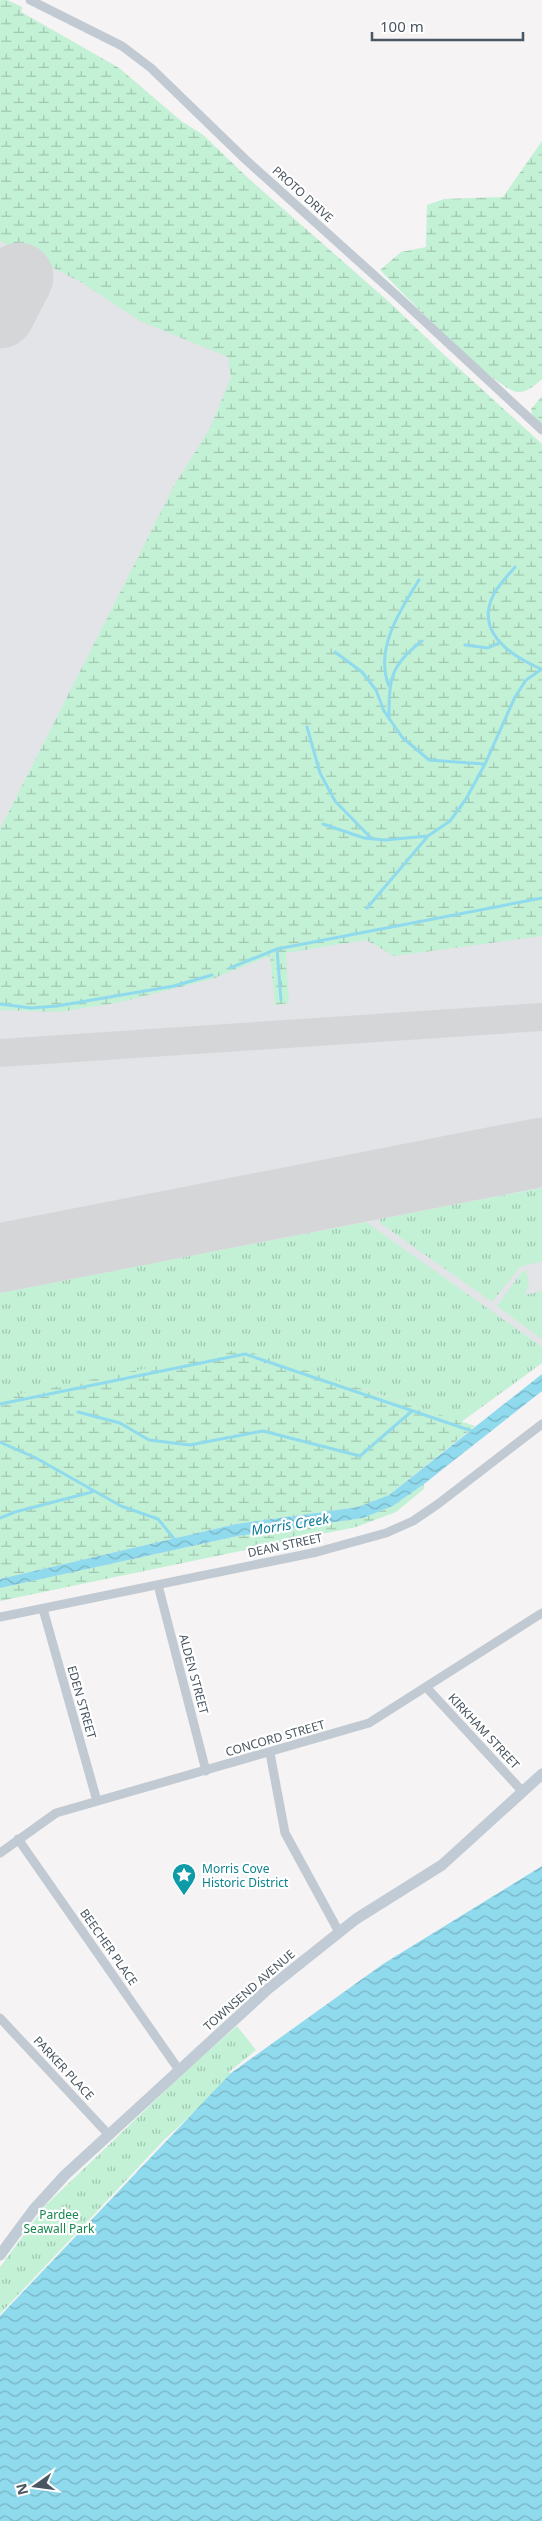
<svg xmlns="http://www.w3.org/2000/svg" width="542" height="2521" viewBox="0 0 542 2521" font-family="'Noto Sans',sans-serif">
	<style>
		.airport { fill: #e2e4e7 }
		.grass { fill: url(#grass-tufts) }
		.wetland { fill: url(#wetland-marsh) }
		.water { fill: url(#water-waves) }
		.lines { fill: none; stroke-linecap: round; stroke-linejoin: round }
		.stream { stroke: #90daee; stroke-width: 3 }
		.taxiway { stroke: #d5d6d8; stroke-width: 28 }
		.runway { stroke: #d5d6d8; stroke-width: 69 }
		.minor { stroke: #c1cad2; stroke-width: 9 }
		.secondary { stroke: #c1cbd6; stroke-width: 11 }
		.labels { text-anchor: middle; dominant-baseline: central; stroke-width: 4.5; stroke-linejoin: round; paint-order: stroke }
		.street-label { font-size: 12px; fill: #4a5661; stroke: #fff }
		.culture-label { font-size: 12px; fill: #0d838f; stroke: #fff; text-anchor: start }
		.park-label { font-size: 12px; fill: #17864f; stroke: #fff }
		.water-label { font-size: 14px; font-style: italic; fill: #0c7c9b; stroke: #fff }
	</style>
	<defs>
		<pattern id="grass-tufts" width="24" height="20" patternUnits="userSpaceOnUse" patternTransform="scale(1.25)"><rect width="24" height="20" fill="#c3f1d5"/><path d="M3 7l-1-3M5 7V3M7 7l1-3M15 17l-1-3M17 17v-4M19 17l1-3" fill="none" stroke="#a0c6b0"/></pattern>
		<pattern id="wetland-marsh" width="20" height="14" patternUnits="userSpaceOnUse" patternTransform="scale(1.25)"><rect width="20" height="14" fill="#c3f1d5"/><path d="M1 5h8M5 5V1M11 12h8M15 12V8" fill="none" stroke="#a0c6b0"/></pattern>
		<pattern id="water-waves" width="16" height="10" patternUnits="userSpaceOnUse" patternTransform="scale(1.25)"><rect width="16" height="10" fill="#90daee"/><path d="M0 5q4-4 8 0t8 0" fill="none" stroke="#78b4c4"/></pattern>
	</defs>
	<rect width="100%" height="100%" fill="#f5f3f3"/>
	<path class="airport" d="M0,0H7L22,7L21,12L119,68L181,121L203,135L250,180L389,302L442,353L542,444V1363L461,1422L455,1430L181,1534L172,1552L0,1601Z"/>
	<path class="grass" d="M542,1188V1261L520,1267L492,1302L380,1223V1219Z
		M366,1222L542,1347V1363L461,1422L365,1389L0,1398V1293Z
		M526,1270L529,1284L525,1295L542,1291V1339L497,1306L521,1273Z
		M237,2026L256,2050L229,2072L233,2076L164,2140L0,2314V2267L46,2205L185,2072Z"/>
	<path class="wetland" d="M0,0H7L22,7L21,12L119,68L181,121L203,135L250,180L389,302L442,353L542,444V936L394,956L366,940L286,953L289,1003L275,1005L270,956L212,979L117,1003L58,1012L0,1010V829L174,486L210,428L231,377L228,357L140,321L81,282L0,241Z
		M542,141V379C536,384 528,392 519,392C499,394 399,289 380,270L401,252L426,247L427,205L444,199L503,197Z
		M542,396V425L533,417L531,409Z
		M241,1349L475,1426L389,1495L358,1507L236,1524L0,1579V1398Z
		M424,1484V1489L396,1512L356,1527L0,1601V1588L238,1536L363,1518L393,1506Z"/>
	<path class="water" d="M542,1374V1391L424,1484L393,1506L363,1518L238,1536L0,1588V1579L236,1524L358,1507L389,1495Z
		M542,1866V2521H0V2316L231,2073L383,1964Z"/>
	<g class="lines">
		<path class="stream" d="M515,567C507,577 496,587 492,598C476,635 514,657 541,669
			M465,645L488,648L499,643
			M335,652L362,672L376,690L384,711L402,737L429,760L484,764
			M389,686C374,650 400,610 419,580
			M389,717C389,680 390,665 422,641
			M307,727L320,773L335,801L372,839
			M323,824L364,838L385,840L428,836L450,821L466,799L485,764L515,697L526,680L542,669
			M367,908L428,836
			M277,949L281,1000
			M230,968L277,949L542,898
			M0,1004L31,1008L57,1006L174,986L212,975
			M0,1404L245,1354L472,1431
			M78,1412L120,1423L149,1440L190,1445L263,1431L360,1456L412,1411
			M0,1442L36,1458L121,1506L158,1519L176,1541
			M0,1518L15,1512L92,1492"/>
		<path class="taxiway" d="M0,282L13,290
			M0,1053L542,1017"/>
		<path class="runway" d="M0,314L19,277
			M0,1258L542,1152"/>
		<path class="minor" d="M30,0L122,46L151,68L246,160L395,294L542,430
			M158,1585L206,1771
			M43,1609L97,1801
			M0,1617L317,1552L386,1533L413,1521L438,1504L542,1424
			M426,1687L523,1792
			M270,1753L285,1833L339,1932
			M18,1839L179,2070
			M0,1853L56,1813L369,1723L542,1613
			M0,2018L109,2135"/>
		<path class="secondary" d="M0,2255L34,2209L65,2175L268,1989L356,1919L442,1865L542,1774"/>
	</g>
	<defs>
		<g id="sight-pin" transform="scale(1.25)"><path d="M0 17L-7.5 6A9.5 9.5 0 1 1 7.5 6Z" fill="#0f9aa8" stroke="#fff"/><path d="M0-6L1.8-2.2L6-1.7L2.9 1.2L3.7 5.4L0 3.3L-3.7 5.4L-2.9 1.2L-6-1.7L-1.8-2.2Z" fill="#fff"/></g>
	</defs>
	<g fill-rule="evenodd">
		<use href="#sight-pin" x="184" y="1875"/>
	</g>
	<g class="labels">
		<g class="street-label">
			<text transform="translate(303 194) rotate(42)">PROTO DRIVE</text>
			<text transform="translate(285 1545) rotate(-12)">DEAN STREET</text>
			<text transform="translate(194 1674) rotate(75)">ALDEN STREET</text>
			<text transform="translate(82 1702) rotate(74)">EDEN STREET</text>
			<text transform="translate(484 1731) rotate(47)">KIRKHAM STREET</text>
			<text transform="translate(275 1738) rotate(-16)">CONCORD STREET</text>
			<text transform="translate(109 1947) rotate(55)">BEECHER PLACE</text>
			<text transform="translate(249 1990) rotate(-41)">TOWNSEND AVENUE</text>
			<text transform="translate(64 2068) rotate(47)">PARKER PLACE</text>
		</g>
		<g class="culture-label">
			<text x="202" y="1868">Morris Cove<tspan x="202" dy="14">Historic District</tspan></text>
		</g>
		<g class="park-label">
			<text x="59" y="2214">Pardee<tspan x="59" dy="14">Seawall Park</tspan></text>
		</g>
		<g class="water-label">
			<text transform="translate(290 1524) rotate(-9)">Morris Creek</text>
		</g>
	</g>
	<g transform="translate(35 2486) rotate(256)" stroke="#ffffff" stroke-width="4" paint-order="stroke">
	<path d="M0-4L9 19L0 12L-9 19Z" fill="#4a5661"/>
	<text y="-8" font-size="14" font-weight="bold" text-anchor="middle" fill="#4a5661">N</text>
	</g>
	<path d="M372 32v8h151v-8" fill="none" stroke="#4a5661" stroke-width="2.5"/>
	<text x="380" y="32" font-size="15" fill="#4a5661" stroke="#ffffff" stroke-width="4" paint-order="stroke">100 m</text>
</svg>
